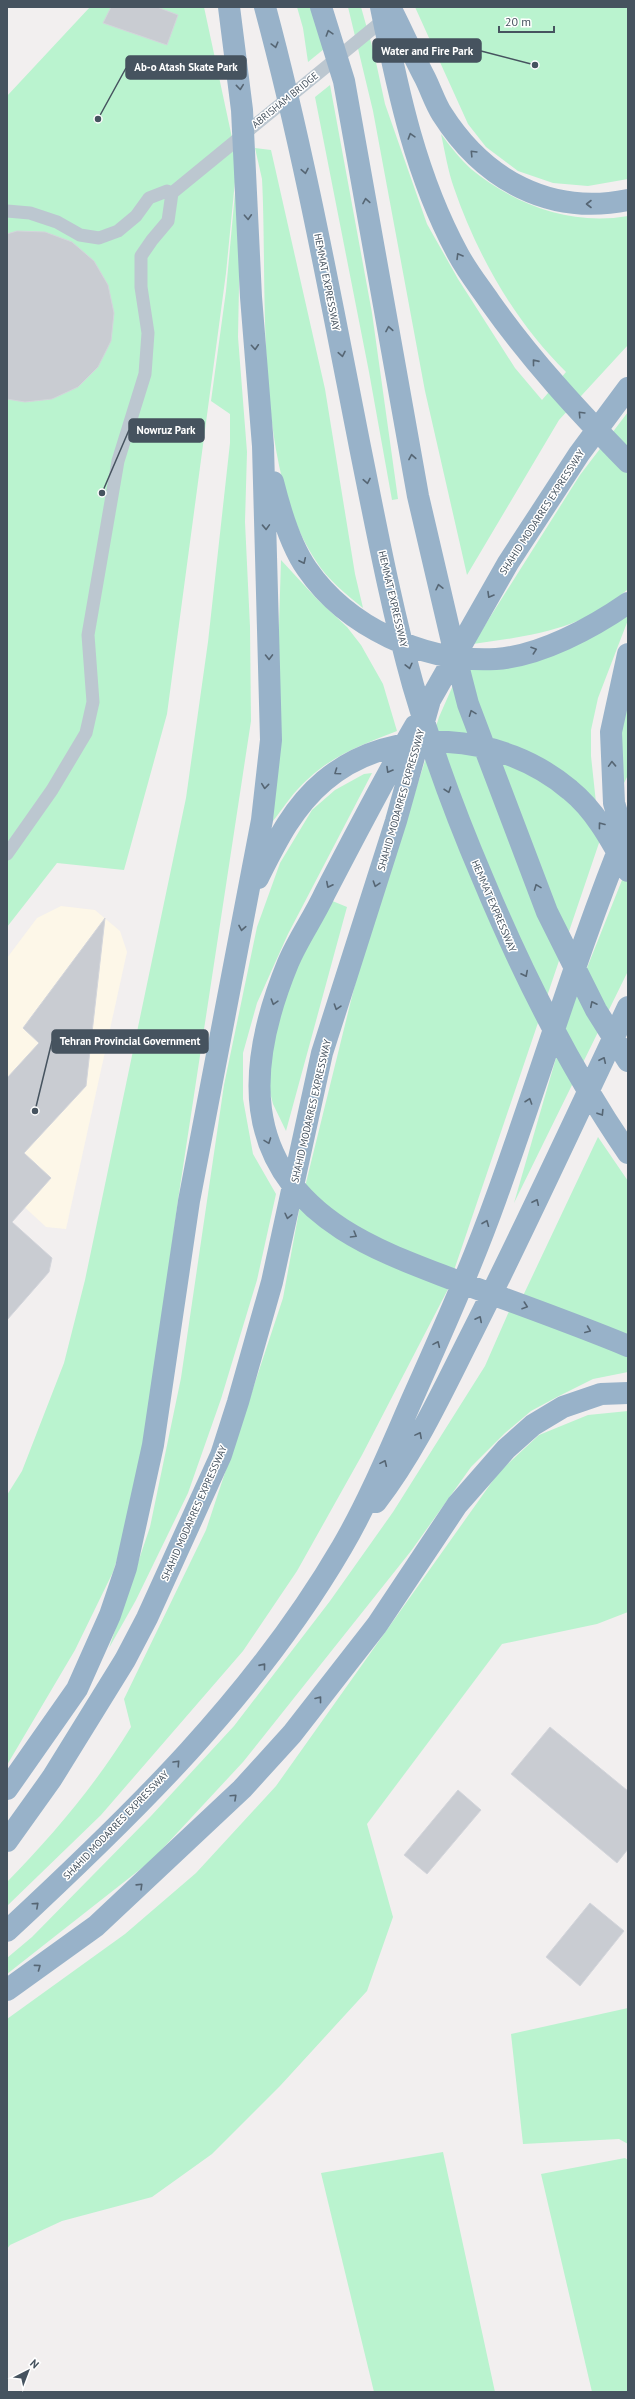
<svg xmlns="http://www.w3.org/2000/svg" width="635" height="2399" viewBox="0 0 635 2399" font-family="'PT Sans',sans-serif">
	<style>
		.commercial { fill: #fdf7e8 }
		.green { fill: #baf3cf }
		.building { fill: #c9ccd2; stroke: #d3d5db }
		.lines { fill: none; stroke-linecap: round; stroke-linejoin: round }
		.pedestrian { stroke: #bcc7d0; stroke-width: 13 }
		.trunk { stroke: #98b2c9; stroke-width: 22 }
		.oneway { stroke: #566674 }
		.labels { text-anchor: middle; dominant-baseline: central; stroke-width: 3; stroke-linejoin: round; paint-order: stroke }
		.street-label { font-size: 10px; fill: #46535f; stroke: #fff }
		.leader { fill: none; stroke: #46535f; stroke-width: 1.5 }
		.callout-dot { fill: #46535f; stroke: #fff; stroke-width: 1.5 }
		.callout { fill: #46535f; stroke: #46535f; stroke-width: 1.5 }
		.callout-label { font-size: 11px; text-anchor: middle; font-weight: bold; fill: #fff }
	</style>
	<rect width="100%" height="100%" fill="#f2efef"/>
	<path class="commercial" d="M61,906L95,910L120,931L127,952L66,1229L46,1227L7,1191V958L37,918Z"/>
	<path class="green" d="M90,7H204L237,161L226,273L167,714L124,870L57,863L7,927V96Z
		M297,7H311L324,49L308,62L303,28Z
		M348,7H361L374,53L385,104L427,224L458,279L515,368L542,400L566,372C515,322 477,255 454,188C448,171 445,152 441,134C450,146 460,159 471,169C515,205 571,226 628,216V345L559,420L467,575L425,391L373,111Z
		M415,7H628V179L588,186L553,183L518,171L486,147L468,124Z
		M330,85L372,313L398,499L392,500L369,372L315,97Z
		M255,148L271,150L325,389L355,574L363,608C346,594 328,580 316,561C253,467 268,291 262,179Z
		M238,160L240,235L238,337L247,452L245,522L250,627L251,721L178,1200L147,1434L123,1540L113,1572L75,1650L7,1765V1495L22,1471L64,1363L85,1280L186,798L208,642L230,443V414L211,401L226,291Z
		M628,412V589C584,630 529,636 473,644L580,475Z
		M281,560L316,598L347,627L361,645L383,684L397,731C366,743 333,755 308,779C294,791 284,807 273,821Z
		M628,611V620L598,698L591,730V756L600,840L447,1291L362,1455L297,1571L243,1651L101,1815L7,1906V1882C53,1835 97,1783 131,1727L124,1699L206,1530L283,1298L299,1211L360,964L439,717L462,665Z
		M628,679V775L622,787L620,730Z
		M372,773L288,934L257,1003L243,1053V1099L253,1154L276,1194L257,1280L221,1399L188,1493L136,1600L109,1648L150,1527L181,1378L224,1085L257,927L280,863L312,810L335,790L364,774Z
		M628,865V971L514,1203L569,1013Z
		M330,900L347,907L286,1131L273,1104L268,1085L271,1041L292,971Z
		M598,1137L628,1181V1338L522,1298Z
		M510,1309L628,1354V1372L593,1379L557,1397L531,1411L505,1433L471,1467L411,1551L243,1762L152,1860L7,1974V1958L32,1937L151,1816L234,1726L330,1601L393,1512L485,1366Z
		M628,1411V1612L597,1624L502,1644L367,1824L393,1917L367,1991L280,2086L212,2154L152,2197L62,2221L10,2245L7,2249V2019L125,1934L196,1873L276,1786L499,1472L539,1435L588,1415Z
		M628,2008V2144L619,2139L523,2144L511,2034Z
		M443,2152L495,2392H374L321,2173Z
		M625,2158L628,2160V2392H592L541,2174Z"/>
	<path class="building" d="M111,7H157L178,15L167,45L103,23Z
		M17,231L45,232L72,242L94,261L108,285L114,313L111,341L98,367L78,387L52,399L25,402L7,399V234Z
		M105,918L86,1086L24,1153L51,1178L12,1222L52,1258L49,1272L7,1320V1078L39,1043L23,1028Z
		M550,1727L628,1791V1849L617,1863L511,1774Z
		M458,1790L481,1810L427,1874L404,1855Z
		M590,1903L624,1931L580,1986L546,1957Z"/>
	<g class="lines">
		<path class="pedestrian" d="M172,193L387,17
			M7,211L30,213L57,222L80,235L99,238L118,231L136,216L149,198L167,191L172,193
			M7,854L52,790L86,733L93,702L88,635L118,461L145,374L148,333L141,287V256L152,240L168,221L172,193"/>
		<path class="trunk" d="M265,7C304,152 331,300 360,447C376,526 391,607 413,685C432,751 456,816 483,879C523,975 569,1067 628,1153
			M321,7L344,81L418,496L453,646L468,704L547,912L596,1010L628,1061
			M381,7C398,92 416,177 458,254C467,271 479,286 490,302C531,360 578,411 628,462
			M390,7C402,31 413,55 425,78C431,90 435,103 442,114C484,180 550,216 628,200
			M273,482C280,510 290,545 307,569C347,627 424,663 496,659C540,656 592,628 628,603
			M415,726C383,781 354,837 325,893C314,917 298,939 288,963C246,1065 240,1163 342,1229C381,1254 424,1268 467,1285C521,1305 575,1324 628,1346
			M626,843L614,803L611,732L628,654
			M258,878C276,842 293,807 324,781C394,722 503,733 570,790C596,811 612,842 628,871
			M376,1502C416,1450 443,1390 473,1331C527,1224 577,1115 628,1007
			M7,1789L77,1689L110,1615L126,1568L153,1445L189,1201L262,820L271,740L263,446L251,297L242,110L229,7
			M7,1841L52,1778L125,1660L147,1618L221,1455L238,1402L272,1282L322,1053L396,821L430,700L508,563L579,454L628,388
			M7,1931C132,1815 255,1696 342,1547C370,1499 391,1447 414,1395C443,1330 472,1265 496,1198C541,1074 578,948 628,826
			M7,1990L96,1926L242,1789L292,1734L377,1625L457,1505L506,1449L533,1425L563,1407L601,1394L628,1393"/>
	</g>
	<defs><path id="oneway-chevron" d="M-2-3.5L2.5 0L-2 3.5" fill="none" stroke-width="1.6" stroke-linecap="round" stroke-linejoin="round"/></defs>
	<g class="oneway">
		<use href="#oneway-chevron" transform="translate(329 33) rotate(-107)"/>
		<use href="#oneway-chevron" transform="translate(275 45) rotate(75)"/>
		<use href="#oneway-chevron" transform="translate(240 87) rotate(84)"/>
		<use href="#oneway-chevron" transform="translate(411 136) rotate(-107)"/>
		<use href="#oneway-chevron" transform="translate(473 153) rotate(-134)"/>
		<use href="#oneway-chevron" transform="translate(305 171) rotate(79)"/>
		<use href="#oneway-chevron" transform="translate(366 201) rotate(-100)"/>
		<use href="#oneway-chevron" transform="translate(589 204) rotate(-180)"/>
		<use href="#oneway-chevron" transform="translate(248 217) rotate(87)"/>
		<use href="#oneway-chevron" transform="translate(459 256) rotate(-121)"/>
		<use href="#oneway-chevron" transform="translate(389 329) rotate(-100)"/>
		<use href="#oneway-chevron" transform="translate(255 347) rotate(86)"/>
		<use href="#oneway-chevron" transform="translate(342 354) rotate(79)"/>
		<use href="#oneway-chevron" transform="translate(535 362) rotate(-129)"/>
		<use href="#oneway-chevron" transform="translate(581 414) rotate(-134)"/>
		<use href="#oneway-chevron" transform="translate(412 457) rotate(-100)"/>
		<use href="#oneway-chevron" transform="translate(367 481) rotate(79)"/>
		<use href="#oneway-chevron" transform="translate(266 527) rotate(88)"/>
		<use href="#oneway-chevron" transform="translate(303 561) rotate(65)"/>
		<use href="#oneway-chevron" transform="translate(439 587) rotate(-103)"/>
		<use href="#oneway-chevron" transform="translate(490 595) rotate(120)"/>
		<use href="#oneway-chevron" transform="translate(534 650) rotate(-19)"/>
		<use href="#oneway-chevron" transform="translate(269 657) rotate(89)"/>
		<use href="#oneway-chevron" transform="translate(409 666) rotate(76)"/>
		<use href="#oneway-chevron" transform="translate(472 713) rotate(-111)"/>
		<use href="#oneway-chevron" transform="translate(612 764) rotate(-92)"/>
		<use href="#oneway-chevron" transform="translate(389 770) rotate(120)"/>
		<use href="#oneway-chevron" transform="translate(337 772) rotate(145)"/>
		<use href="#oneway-chevron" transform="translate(265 786) rotate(96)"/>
		<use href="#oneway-chevron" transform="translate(448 790) rotate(71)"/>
		<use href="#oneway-chevron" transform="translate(601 825) rotate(-127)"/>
		<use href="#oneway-chevron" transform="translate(376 884) rotate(108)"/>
		<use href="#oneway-chevron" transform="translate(329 885) rotate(117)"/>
		<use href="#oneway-chevron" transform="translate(537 887) rotate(-111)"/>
		<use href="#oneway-chevron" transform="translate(242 928) rotate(101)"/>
		<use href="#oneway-chevron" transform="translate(525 974) rotate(63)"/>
		<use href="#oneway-chevron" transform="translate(274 1002) rotate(107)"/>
		<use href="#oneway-chevron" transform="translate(593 1004) rotate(-116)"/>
		<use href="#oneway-chevron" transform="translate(337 1007) rotate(108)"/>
		<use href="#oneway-chevron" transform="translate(603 1060) rotate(-65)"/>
		<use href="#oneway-chevron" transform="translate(529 1101) rotate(-71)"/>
		<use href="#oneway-chevron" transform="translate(601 1113) rotate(58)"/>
		<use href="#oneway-chevron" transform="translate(268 1141) rotate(70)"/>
		<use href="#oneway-chevron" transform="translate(536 1202) rotate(-65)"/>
		<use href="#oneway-chevron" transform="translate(288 1216) rotate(103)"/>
		<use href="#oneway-chevron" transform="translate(486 1223) rotate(-68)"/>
		<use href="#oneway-chevron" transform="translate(354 1235) rotate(30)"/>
		<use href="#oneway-chevron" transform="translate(525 1306) rotate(19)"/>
		<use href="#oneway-chevron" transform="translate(479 1319) rotate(-63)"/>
		<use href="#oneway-chevron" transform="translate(588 1330) rotate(22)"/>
		<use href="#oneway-chevron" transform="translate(437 1344) rotate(-66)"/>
		<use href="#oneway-chevron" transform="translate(419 1435) rotate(-62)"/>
		<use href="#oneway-chevron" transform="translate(384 1463) rotate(-66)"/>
		<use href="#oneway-chevron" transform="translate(263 1666) rotate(-51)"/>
		<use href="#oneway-chevron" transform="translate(319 1699) rotate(-52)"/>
		<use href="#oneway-chevron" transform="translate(177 1763) rotate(-47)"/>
		<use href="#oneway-chevron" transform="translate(234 1797) rotate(-43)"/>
		<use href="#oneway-chevron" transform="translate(140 1886) rotate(-44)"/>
		<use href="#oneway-chevron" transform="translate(36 1905) rotate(-42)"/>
		<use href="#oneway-chevron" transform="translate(38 1967) rotate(-36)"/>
	</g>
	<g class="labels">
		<g class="street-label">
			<text transform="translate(285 100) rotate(-39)">ABRISHAM BRIDGE</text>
			<text transform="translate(327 282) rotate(79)">HEMMAT EXPRESSWAY</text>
			<text transform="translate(542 512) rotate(-57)">SHAHID MODARRES EXPRESSWAY</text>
			<text transform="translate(393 599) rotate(77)">HEMMAT EXPRESSWAY</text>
			<text transform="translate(401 800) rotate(-74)">SHAHID MODARRES EXPRESSWAY</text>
			<text transform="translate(494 906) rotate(67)">HEMMAT EXPRESSWAY</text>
			<text transform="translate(311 1111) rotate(-77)">SHAHID MODARRES EXPRESSWAY</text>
			<text transform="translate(194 1513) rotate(-66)">SHAHID MODARRES EXPRESSWAY</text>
			<text transform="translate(116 1825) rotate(-46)">SHAHID MODARRES EXPRESSWAY</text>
		</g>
	</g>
	<path class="leader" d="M535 65L481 51M98 119L126 68M102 493L129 430M35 1111L52 1041"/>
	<g class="callout-dot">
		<circle cx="535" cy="65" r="4"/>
		<circle cx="98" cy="119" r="4"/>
		<circle cx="102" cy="493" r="4"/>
		<circle cx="35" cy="1111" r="4"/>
	</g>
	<g class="callout">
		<rect x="373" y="39" width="108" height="23" rx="4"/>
		<rect x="126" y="56" width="120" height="23" rx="4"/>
		<rect x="129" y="419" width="75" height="23" rx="4"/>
		<rect x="52" y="1030" width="156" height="23" rx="4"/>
	</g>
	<g class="callout-label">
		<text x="427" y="55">Water and Fire Park</text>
		<text x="186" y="71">Ab-o Atash Skate Park</text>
		<text x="166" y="434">Nowruz Park</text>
		<text x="130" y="1045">Tehran Provincial Government</text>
	</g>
	<rect width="635" height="2399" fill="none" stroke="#46535f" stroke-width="16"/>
	<g transform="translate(28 2371) rotate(42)" stroke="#ffffff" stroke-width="3" paint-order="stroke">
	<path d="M0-3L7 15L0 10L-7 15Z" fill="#46535f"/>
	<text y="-6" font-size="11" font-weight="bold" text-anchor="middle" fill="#46535f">N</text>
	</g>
	<path d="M499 26v6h55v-6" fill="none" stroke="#46535f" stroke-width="2"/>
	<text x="505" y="26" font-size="12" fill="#46535f" stroke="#ffffff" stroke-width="3" paint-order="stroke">20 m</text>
</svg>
